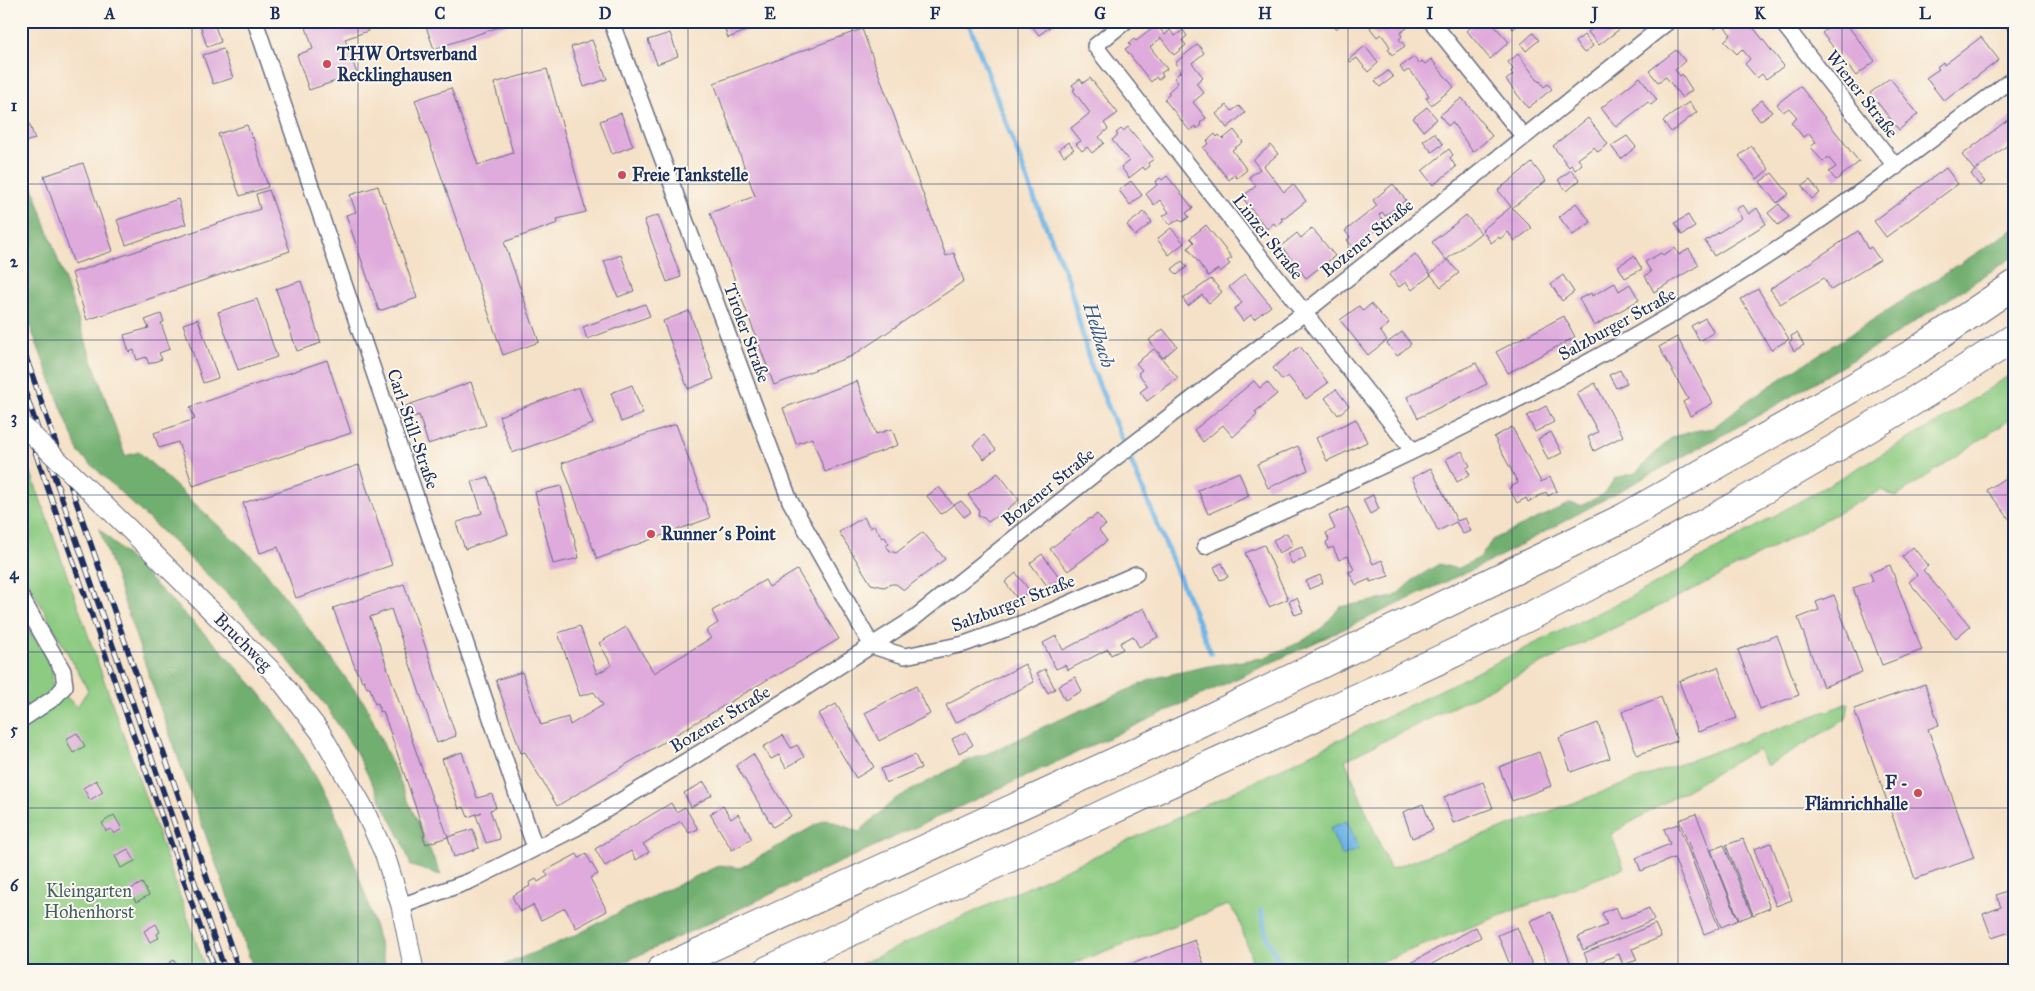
<svg xmlns="http://www.w3.org/2000/svg" width="2035" height="991" viewBox="0 0 2035 991" font-family="'IM FELL Great Primer',serif">
	<style>
		.green { fill: #8ccb81; stroke: #547d70 }
		.forest { fill: #71af6f; stroke: #466f66 }
		.water { fill: #70b5e6; stroke: #4672a2 }
		.lines { fill: none; stroke-linecap: round; stroke-linejoin: round }
		.stream { stroke: #70b5e6; stroke-width: 5 }
		.building { fill: #dfaadc }
		.minor-casing { stroke: #676d83; stroke-width: 18 }
		.tertiary-casing { stroke: #676d83; stroke-width: 21 }
		.motorway-casing { stroke: #676d83; stroke-width: 30 }
		.minor { stroke: #fff; stroke-width: 15 }
		.tertiary { stroke: #fff; stroke-width: 19 }
		.motorway { stroke: #fff; stroke-width: 28 }
		.rail-casing { stroke: #1b2f5e; stroke-width: 5.5 }
		.rail { stroke: #fbf7ec; stroke-width: 4; stroke-dasharray: 11; stroke-linecap: butt }
		.tertiary-bridge-casing { stroke: #676d83; stroke-width: 21; stroke-linecap: butt }
		.tertiary-bridge { stroke: #fff; stroke-width: 19 }
		.grid { fill: none; stroke: #1b2f5e; stroke-width: 1; stroke-opacity: 0.55 }
		.poi-dot { fill: #d1495b; stroke: #fbf7ec; stroke-width: 2 }
		.labels { text-anchor: middle; dominant-baseline: central; stroke-width: 4; stroke-linejoin: round; paint-order: stroke }
		.poi-label { font-size: 18px; font-weight: bold; fill: #1b2f5e; stroke: #fbf7ec; text-anchor: start }
		.street-label { font-size: 18px; fill: #1b2f5e; stroke: #fbf7ec }
		.park-label { font-size: 18px; fill: #3d5e68; stroke: #fbf7ec }
		.water-label { font-size: 19px; font-style: italic; fill: #355787; stroke: #fbf7ec }
		.neatline { fill: none; stroke: #1b2f5e; stroke-width: 2 }
		.grid-label { font-size: 16px; text-anchor: middle; font-weight: bold; fill: #1b2f5e }
	</style>
	<rect width="100%" height="100%" fill="#fbf7ec"/>
	<filter id="ink" filterUnits="userSpaceOnUse"><feTurbulence type="fractalNoise" baseFrequency=".02" numOctaves="2"/><feDisplacementMap in="SourceGraphic" scale="10" xChannelSelector="R" yChannelSelector="G"/><feConvolveMatrix kernelMatrix="1 2 1 2 8 2 1 2 1" color-interpolation-filters="sRGB"/></filter>
	<filter id="wash" filterUnits="userSpaceOnUse"><feTurbulence type="fractalNoise" baseFrequency=".0096" numOctaves="4" result="noise"/><feDisplacementMap in="SourceGraphic" scale="20" xChannelSelector="R" yChannelSelector="G"/><feGaussianBlur stdDeviation="1.12" result="paint"/><feColorMatrix in="noise" values="0 0 0 0 0 0 0 0 0 0 0 0 0 0 0 0 0 1.4 0 .05"/><feComposite in="paint" operator="in"/></filter>
	<g filter="url(#wash)">
		<rect width="100%" height="100%" fill="#f5e1c7"/>
		<path class="green" d="M2014,372V417L1896,497L1881,490L1708,582L1345,760L1390,869L1849,703L1846,719L1767,766L1757,749L1611,834L1624,868L1359,970H1255L1238,917L1228,905L1055,970H848L1227,795L1650,587L1945,418Z
			M21,451L24,453L206,970H21V617L53,667L52,683L77,707L88,690L21,569Z"/>
		<path class="forest" d="M21,152L125,456L139,452L260,564L366,705L441,875L411,866L402,841L356,752L327,708L284,655L236,602L79,453L21,303Z
			M2014,229V256L1888,339L1761,414L1493,560L607,970H492L576,935L620,912L720,865L740,868L826,819L859,832L895,799L966,761L999,749L1045,726L1155,678L1208,666L1263,658L1301,642L1323,627L1340,607L1394,597L1413,580L1439,564L1457,569L1481,557L1492,540L1570,503L1581,506L1604,494L1615,478L1635,473L1672,437L1694,431L1713,428L1748,400Z
			M99,528L221,650L259,692L286,727L317,778L342,828L367,900L387,970H254L157,699Z"/>
		<path class="water" d="M1347,821L1359,849L1342,856L1330,828Z"/>
		<g class="lines">
			<path class="stream" d="M968,21L1035,200L1068,279L1090,363L1211,653
				M1261,911L1268,941L1284,970"/>
		</g>
		<g id="blocks">
			<path class="building" d="M199,21H213L221,42L207,47Z
				M304,21H364L368,31L345,39L357,74L309,90L297,55L313,49Z
				M424,21H514V22L434,49Z
				M722,21H772L728,38Z
				M1028,21H1058L1039,35Z
				M1324,21H1345L1336,29L1330,21L1326,24Z
				M1369,21H1402L1407,28L1400,33L1402,36L1399,39L1405,46L1392,55L1388,49L1390,47L1387,42L1381,34L1377,37L1370,28L1373,25Z
				M1467,21H1490L1509,42L1490,59L1467,31L1471,27Z
				M1507,21H1523L1513,29Z
				M1602,21H1625L1626,24L1599,45L1588,32Z
				M1711,21H1748L1784,66L1766,79L1762,74L1757,78L1745,64L1750,59L1742,49L1737,54L1724,41L1731,35L1722,23L1715,29Z
				M1837,21H1844L1875,61L1856,76L1822,33Z
				M2002,21H2014V27L2009,30Z
				M1157,25L1165,35L1170,30L1175,36L1183,30L1187,36L1182,40L1186,45L1174,55L1161,38L1150,47L1167,69L1161,73L1163,76L1158,80L1156,77L1151,82L1125,49L1131,45L1129,43L1134,39L1136,41Z
				M862,29L946,256L954,253L964,281L852,356L774,385L710,213L755,196L714,83Z
				M670,33L678,56L657,64L648,40Z
				M1533,33L1539,40L1526,51L1521,44Z
				M1584,35L1593,46L1584,53L1575,42Z
				M1981,37L1999,60L1944,101L1926,78L1939,69L1937,67L1943,62L1944,65Z
				M592,40L607,79L584,87L571,47Z
				M1198,44L1204,53L1192,63L1203,77L1196,83L1204,93L1193,102L1206,118L1200,123L1202,125L1197,129L1196,126L1190,131L1164,99L1170,94L1168,92L1178,83L1174,78L1181,71L1175,63Z
				M1365,46L1378,63L1368,72L1357,58L1351,62L1348,60Z
				M223,49L233,78L213,84L203,55Z
				M1676,50L1685,61L1675,70L1680,76L1682,74L1692,90L1682,98L1666,77L1658,82L1649,71Z
				M1518,54L1539,82L1540,81L1544,87L1548,84L1552,89L1528,108L1506,80L1513,75L1511,72L1513,69L1508,62Z
				M1414,57L1419,64L1422,61L1425,64L1431,59L1454,87L1431,105L1426,98L1429,96L1426,91L1413,74L1408,70L1404,73L1400,67Z
				M547,69L586,212L557,219L558,223L504,242L539,342L503,355L415,100L451,88L478,165L513,153L494,83Z
				M1388,71L1393,77L1380,87L1375,81Z
				M1640,77L1657,100L1651,105L1648,102L1616,127L1601,108Z
				M1090,78L1118,113L1104,123L1108,129L1099,137L1104,143L1092,153L1087,147L1082,151L1076,144L1081,141L1071,128L1090,113L1073,90L1075,89L1072,85L1080,79L1083,83Z
				M1890,78L1918,114L1899,130L1870,93Z
				M1800,86L1859,162L1836,180L1829,172L1836,167L1828,157L1823,162L1811,147L1816,142L1809,133L1803,137L1791,122L1797,117L1789,108L1783,112L1777,104Z
				M1462,98L1492,136L1473,152L1452,122L1448,126L1440,115Z
				M1762,100L1772,112L1760,121L1751,109Z
				M21,101L35,139L21,143Z
				M1689,102L1697,112L1671,132L1663,121Z
				M1227,105L1232,111L1239,106L1245,113L1227,128L1216,114Z
				M1427,107L1437,119L1423,131L1413,118Z
				M621,113L633,146L612,154L600,121Z
				M2014,115V140L1976,170L1985,182L1980,186L1971,174L1975,171L1962,155Z
				M1588,118L1608,144L1598,152L1594,147L1578,159L1582,164L1575,170L1571,165L1569,167L1553,146Z
				M247,125L252,138L253,137L268,187L240,196L218,134Z
				M1128,127L1154,159L1148,163L1150,166L1145,170L1143,167L1129,178L1121,167L1129,161L1112,140L1118,135L1116,133L1121,129L1123,131Z
				M1234,130L1243,142L1232,150L1247,170L1237,178L1234,175L1229,180L1203,148L1209,143L1207,141L1215,134L1217,137L1219,135L1223,139Z
				M1434,133L1443,144L1432,152L1423,141Z
				M1627,136L1636,147L1621,159L1611,146Z
				M1068,142L1074,149L1064,156L1059,149Z
				M1271,145L1278,154L1264,166L1284,192L1293,184L1306,201L1285,218H1281L1283,221L1276,226L1274,223L1267,229L1242,197L1256,186L1249,177L1260,169L1253,160Z
				M1751,146L1769,169L1757,179L1739,156Z
				M1449,149L1453,155L1450,158L1456,167L1433,185L1422,171Z
				M83,163L113,251L74,264L44,176Z
				M1532,163L1546,181L1512,208L1532,228L1515,241L1508,232L1500,239L1499,237L1491,243L1482,230L1511,207L1498,190Z
				M1946,168L1958,184L1886,237L1874,221Z
				M1571,170L1580,180L1567,191L1558,180Z
				M1772,173L1789,194L1777,203L1760,182Z
				M1167,176L1193,208L1186,213L1189,217L1182,222L1179,219L1170,225L1163,216L1169,212L1160,200L1154,205L1146,194L1157,185L1155,182L1160,178L1162,180Z
				M1810,180L1820,193L1812,199L1802,186Z
				M1131,181L1142,195L1130,205L1119,190Z
				M1393,184L1406,200L1385,216L1382,212L1379,215L1385,223L1354,248L1347,240L1350,237L1345,231L1377,206L1373,200Z
				M378,186L383,202H385L417,298L379,311L346,215L356,212L350,195Z
				M269,190L290,251L87,320L72,273L260,209L256,194Z
				M178,199L186,224L126,245L117,220Z
				M1576,203L1591,222L1573,235L1559,217Z
				M1779,204L1789,217L1778,225L1768,213Z
				M1743,205L1749,214L1757,208L1766,224L1714,256L1705,241L1742,218L1736,209Z
				M1144,212L1152,222L1135,236L1127,225Z
				M658,215L681,277L667,282L644,220Z
				M1466,215L1481,233L1446,260L1432,242Z
				M1688,215L1695,227L1682,235L1675,223Z
				M1206,225L1232,258L1227,261L1230,264L1220,272L1218,269L1208,276L1188,248L1194,242L1190,238Z
				M1171,228L1184,243L1169,255L1157,239Z
				M1312,228L1335,256L1306,278L1281,246L1297,233L1301,238Z
				M1858,231L1868,249L1871,247L1880,260L1831,290L1824,278L1780,304L1770,289Z
				M1675,248L1679,255L1689,249L1699,265L1654,292L1645,276L1651,272L1645,262L1661,253L1663,255Z
				M1415,254L1431,275L1412,290L1406,282L1399,287L1389,275Z
				M621,255L634,291L618,297L604,261Z
				M1634,256L1642,269L1625,278L1618,266Z
				M1448,260L1459,273L1441,287L1430,274Z
				M1182,261L1187,267L1177,275L1172,269Z
				M1245,274L1271,306L1254,319L1251,315L1243,321L1234,309L1242,303L1229,287Z
				M1563,275L1574,292L1562,301L1551,284Z
				M1211,279L1222,292L1209,303L1202,295L1188,306L1183,299Z
				M301,281L321,343L297,351L276,289Z
				M1615,283L1619,291L1630,284L1639,300L1594,326L1579,299L1591,293L1592,296Z
				M1758,289L1789,339L1771,350L1741,299Z
				M257,299L277,357L238,370L218,312Z
				M645,304L650,316L587,339L583,327Z
				M1371,304L1389,324L1380,331L1387,340L1368,355L1340,320L1359,306L1363,311Z
				M689,311L714,379L688,389L663,321Z
				M161,314L164,322L161,323L170,349L159,353L162,359L149,364L146,357L137,360L134,350L129,352L124,335L149,328L145,320Z
				M1564,316L1575,337L1508,373L1496,352Z
				M1705,318L1714,332L1700,341L1691,326Z
				M198,319L218,378L203,383L183,324Z
				M1163,329L1177,346L1163,358L1149,340Z
				M1402,332L1411,344L1397,356L1387,343Z
				M1797,333L1804,345L1794,351L1789,342L1792,340L1791,336Z
				M1677,337L1713,403L1690,416L1683,402L1688,399L1659,347Z
				M1300,346L1328,383L1306,399L1288,376L1282,380L1273,368Z
				M1154,349L1178,378L1147,401L1140,392L1148,386L1138,373L1142,370L1136,363Z
				M327,360L351,433L193,486L178,442L159,448L154,433L195,419L190,407Z
				M1476,363L1487,384L1418,418L1407,397Z
				M1620,370L1627,383L1616,388L1609,375Z
				M857,381L876,434L892,429L898,445L825,472L812,438L796,444L783,408Z
				M1254,381L1260,388L1267,382L1277,394L1255,412L1257,415L1233,437L1223,425L1203,442L1194,430Z
				M471,382L486,425L428,444L419,415L407,419L403,407Z
				M1595,383L1623,436L1594,451L1588,437L1598,432L1577,393Z
				M632,385L643,414L621,422L611,393Z
				M579,387L593,424L512,453L499,416Z
				M1336,389L1349,406L1338,415L1325,398Z
				M1546,406L1554,422L1535,432L1527,416Z
				M1356,419L1367,442L1327,461L1316,438Z
				M676,424L710,518L597,559L562,463Z
				M1512,427L1541,482L1550,477L1557,491L1548,496L1546,492L1528,502L1526,498L1517,503L1509,488L1518,483L1494,437Z
				M1551,432L1562,453L1548,460L1538,439Z
				M984,435L996,450L984,459L973,445Z
				M1298,446L1308,470L1268,488L1257,464Z
				M1462,451L1470,466L1466,468L1470,475L1457,482L1446,459Z
				M359,465L392,565L296,598L278,547L260,553L243,503Z
				M1431,468L1457,521L1465,518L1471,531L1463,534L1456,522L1438,531L1412,478Z
				M1239,472L1249,496L1208,514L1198,490Z
				M2014,472V525L1987,490Z
				M998,473L1019,500L1007,509L1008,511L1001,516L1000,514L988,522L984,518L978,516L979,510L968,495Z
				M488,477L508,534L465,549L456,523L482,513L472,482Z
				M561,486L579,558L553,564L535,492Z
				M939,487L953,505L941,514L927,496Z
				M1373,495L1379,509L1370,514L1363,500Z
				M961,501L971,512L964,517L954,505Z
				M1348,507L1373,564L1382,560L1389,576L1370,582V579L1356,585L1349,572L1354,570L1348,556L1339,560L1333,547L1328,549L1326,542L1329,540L1326,533L1335,529L1329,516Z
				M1097,514L1106,525L1099,530L1107,541L1068,571L1050,549L1090,518L1091,519Z
				M864,517L870,528L874,525L882,538L885,537L889,544L886,546L890,551L896,553L923,532L945,559L904,590L896,584H891L884,587L871,584L839,532Z
				M1287,533L1293,546L1279,553L1273,540Z
				M1264,545L1288,599L1269,607L1245,553Z
				M1302,547L1306,558L1292,564L1287,553Z
				M1913,547L1928,566L1923,570L1970,626L1956,638L1909,582L1917,575L1902,557Z
				M1042,554L1060,578L1048,587L1030,563Z
				M1222,563L1228,577L1220,580L1214,567Z
				M1890,565L1922,650L1882,665L1853,588L1873,581L1870,573Z
				M797,570L839,639L776,676L775,675L557,806L525,752L521,753L496,680L522,672L541,725L568,717L570,725L603,705L594,692L580,696L558,633L580,626L597,674L612,665L599,643L626,627L654,673L711,638L706,631L718,623L712,611L765,580L769,587Z
				M1016,573L1030,591L1018,600L1005,582Z
				M1320,575L1323,583L1309,589L1306,581Z
				M404,584L456,736L437,743L391,609L370,617L434,804H436L448,837L426,844L423,836L425,835L383,711L380,712L378,703L375,704L370,688H367L364,680L362,681L359,673H357L333,608Z
				M1834,595L1862,672L1823,687L1798,618L1819,610L1816,602Z
				M1297,598L1303,612L1295,615L1289,601Z
				M1144,608L1158,637L1139,647L1133,636L1120,643L1123,649L1111,655L1108,649L1068,670L1065,665L1056,669L1043,643L1056,636L1063,650Z
				M1777,635L1799,695L1760,709L1738,650Z
				M1025,664L1034,682L955,723L946,705Z
				M1718,667L1737,718L1698,732L1679,681Z
				M1045,669L1055,689L1048,693L1037,673Z
				M1075,677L1082,691L1065,700L1058,686Z
				M1925,684L1939,725L1928,729L1974,858L1915,879L1854,709Z
				M916,686L930,714L879,741L865,713Z
				M1661,697L1677,741L1637,755L1622,712Z
				M836,704L874,767L856,778L818,714Z
				M1598,723L1610,758L1571,772L1559,738Z
				M966,732L973,745L959,753L952,739Z
				M77,733L85,746L73,753L66,739Z
				M783,735L791,748L797,745L804,757L786,768L779,755L771,759L763,747Z
				M462,752L477,798L492,794L496,808L490,810L500,839L486,843L476,815L482,812L468,817L464,807L459,809L442,759Z
				M1539,752L1551,786L1512,801L1499,767Z
				M753,754L791,816L773,827L736,765Z
				M915,755L921,768L886,783L881,769Z
				M96,780L103,792L90,800L83,788Z
				M704,782L712,795L691,807L684,793Z
				M1483,782L1493,808L1453,823L1444,797Z
				M671,803L676,812L685,807L698,829L689,833L681,821L643,844L649,852L636,860L631,851L605,866L595,849Z
				M1423,804L1433,830L1412,838L1403,812Z
				M723,806L731,819L738,814L752,839L732,850L710,814Z
				M1696,814L1738,920L1721,927L1679,820Z
				M114,815L122,829L114,834L111,829L106,831L102,823Z
				M1678,824L1719,928L1704,934L1674,858L1641,871L1636,858L1670,844L1664,829Z
				M473,829L479,848L454,857L448,837Z
				M1743,839L1770,908L1753,915L1726,845Z
				M1771,843L1792,900L1776,906L1754,849Z
				M1724,845L1752,915L1739,920L1711,850Z
				M128,849L135,861L121,868L115,856Z
				M577,854L579,858L586,854L598,874L590,878L607,911L576,928L565,908L541,920L533,905L520,912L512,896L530,886L529,883L536,879L538,882L548,876L545,871Z
				M142,883L149,895L136,902L129,890Z
				M2014,888V942L2010,932L1992,938L1983,914L2001,907L1996,895Z
				M1616,907L1621,919L1649,908L1654,920L1583,950L1578,937L1607,925L1602,913Z
				M1551,912L1573,970H1549L1530,921Z
				M156,924L160,932L157,934L159,938L150,942L144,931Z
				M1655,924L1661,937L1632,949L1637,960L1623,965L1619,954L1590,966L1584,953Z
				M1476,927L1481,937L1421,970H1398Z
				M1517,927L1534,970H1512L1498,935Z
				M1195,940L1206,970H1116Z
				M174,960L179,970H167L164,966Z"/>
		</g>
	</g>
	<g filter="url(#ink)">
		<use href="#blocks" fill-opacity="0" stroke="#676d83" stroke-width="1"/>
		<g class="lines">
			<g class="minor-casing">
				<path id="minor" d="M255,21L535,848
					M611,21L790,501L872,646L905,656L964,644L1031,620L1136,574
					M1126,21L1095,46L1413,451
					M1431,21L1524,137
					M1781,21L1896,167
					M1205,546C1392,464 1577,377 1750,267C1841,209 1927,143 2014,78
					M21,597L63,671L65,686L54,698L21,720
					M401,906L470,881L576,828L775,707L913,619L1097,472L1304,313L1669,21"/>
			</g>
			<g class="tertiary-casing">
				<path id="tertiary" d="M127,527L277,676L321,733L362,805L385,855L401,906L414,970"/>
			</g>
			<g class="motorway-casing">
				<path id="motorway" d="M661,970L1195,725L1625,517L1912,354L2014,285
					M768,970C917,901 1065,831 1214,763C1340,705 1467,650 1589,586C1734,509 1876,427 2014,338"/>
			</g>
			<use href="#minor" class="minor"/>
			<use href="#tertiary" class="tertiary"/>
			<use href="#motorway" class="motorway"/>
			<g class="rail-casing">
				<path id="rail" d="M21,343L239,970
					M21,380L225,970
					M21,411L215,970"/>
			</g>
			<use href="#rail" class="rail"/>
			<g class="tertiary-bridge-casing">
				<path id="tertiary-bridge" d="M21,424L127,527"/>
			</g>
			<use href="#tertiary-bridge" class="tertiary-bridge"/>
		</g>
	</g>
	<path class="grid" d="M192,21V970M358,21V970M522,21V970M688,21V970M852,21V970M1018,21V970M1182,21V970M1348,21V970M1512,21V970M1678,21V970M1842,21V970M21,184H2014M21,340H2014M21,495H2014M21,652H2014M21,808H2014"/>
	<g class="poi-dot">
		<circle cx="327" cy="64" r="5"/>
		<circle cx="622" cy="175" r="5"/>
		<circle cx="651" cy="534" r="5"/>
		<circle cx="1918" cy="793" r="5"/>
	</g>
	<g class="labels">
		<g class="poi-label">
			<text x="337" y="54">THW Ortsverband<tspan x="337" dy="21">Recklinghausen</tspan></text>
			<text x="632" y="175">Freie Tankstelle</text>
			<text x="661" y="534">Runner´s Point</text>
			<text x="1908" y="783" text-anchor="end">F -<tspan x="1908" dy="21">Flämrichhalle</tspan></text>
		</g>
		<g class="street-label">
			<text transform="translate(1862 94) rotate(52)">Wiener Straße</text>
			<text transform="translate(1268 237) rotate(52)">Linzer Straße</text>
			<text transform="translate(1367 238) rotate(-39)">Bozener Straße</text>
			<text transform="translate(1617 324) rotate(-29)">Salzburger Straße</text>
			<text transform="translate(747 333) rotate(70)">Tiroler Straße</text>
			<text transform="translate(413 429) rotate(71)">Carl-Still-Straße</text>
			<text transform="translate(1048 487) rotate(-39)">Bozener Straße</text>
			<text transform="translate(1013 603) rotate(-21)">Salzburger Straße</text>
			<text transform="translate(243 642) rotate(45)">Bruchweg</text>
			<text transform="translate(720 719) rotate(-31)">Bozener Straße</text>
		</g>
		<g class="park-label">
			<text x="89" y="891">Kleingarten<tspan x="89" dy="21">Hohenhorst</tspan></text>
		</g>
		<g class="water-label">
			<text transform="translate(1099 335) rotate(73)">Hellbach</text>
		</g>
	</g>
	<rect width="2035" height="991" fill="none" stroke="#fbf7ec" stroke-width="55"/>
	<rect x="28" y="28" width="1980" height="936" class="neatline"/>
	<g class="grid-label">
		<text x="110" y="19">A</text>
		<text x="275" y="19">B</text>
		<text x="440" y="19">C</text>
		<text x="605" y="19">D</text>
		<text x="770" y="19">E</text>
		<text x="935" y="19">F</text>
		<text x="1100" y="19">G</text>
		<text x="1265" y="19">H</text>
		<text x="1430" y="19">I</text>
		<text x="1595" y="19">J</text>
		<text x="1760" y="19">K</text>
		<text x="1925" y="19">L</text>
		<text x="14" y="111">1</text>
		<text x="14" y="267">2</text>
		<text x="14" y="423">3</text>
		<text x="14" y="579">4</text>
		<text x="14" y="735">5</text>
		<text x="14" y="891">6</text>
	</g>
</svg>
